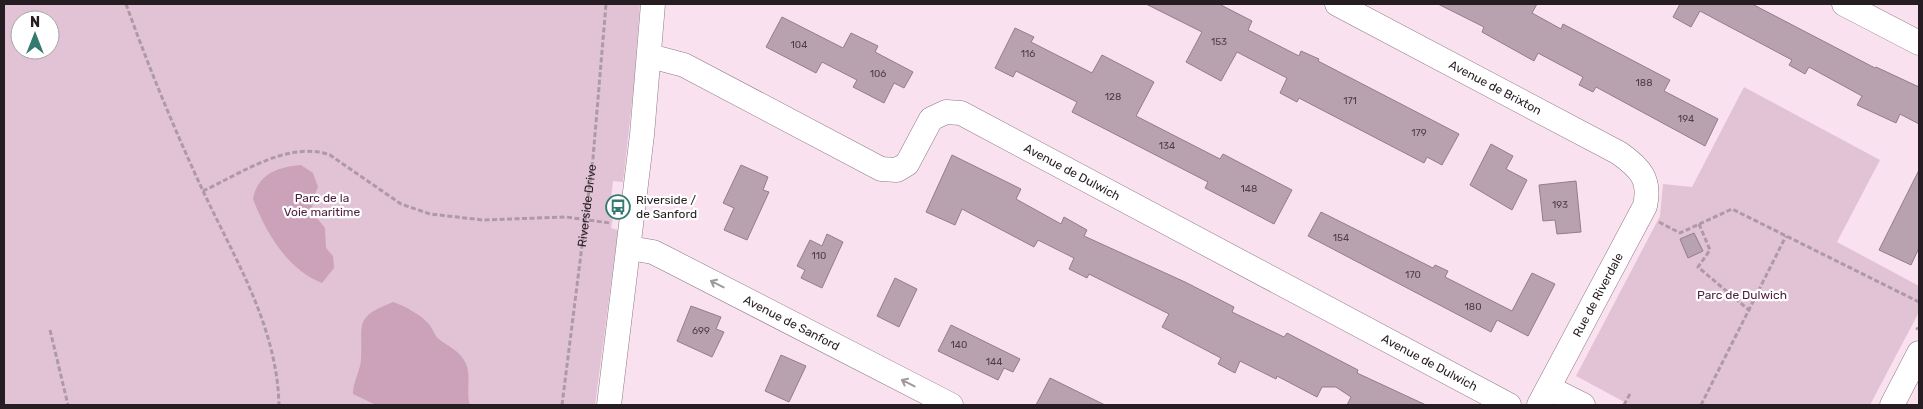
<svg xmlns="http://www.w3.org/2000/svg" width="1923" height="409" viewBox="0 0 1923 409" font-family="Rubik,sans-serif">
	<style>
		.green { fill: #e2c3d5; fill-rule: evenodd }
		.forest { fill: #cba2b9 }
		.building { fill: #b9a2af; stroke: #937d8a }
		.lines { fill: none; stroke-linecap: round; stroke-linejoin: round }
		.minor-casing { stroke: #8e7884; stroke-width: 25 }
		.path { stroke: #ae9aa5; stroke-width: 3; stroke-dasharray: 5 2.5; stroke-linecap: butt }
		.minor { stroke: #fff; stroke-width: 24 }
		.oneway { stroke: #9d999c }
		.labels { text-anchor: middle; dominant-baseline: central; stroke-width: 4.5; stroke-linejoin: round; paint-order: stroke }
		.number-label { font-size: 10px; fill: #4b3e45 }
		.street-label { font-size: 12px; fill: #261d22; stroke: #fff }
		.park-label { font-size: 12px; fill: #4f1d3e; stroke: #fff }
		.poi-label { font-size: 12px; fill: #261d22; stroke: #fff; text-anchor: start }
	</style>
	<rect width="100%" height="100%" fill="#fae1ef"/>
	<path class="green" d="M4,4H640L634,84L623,182L613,181L611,199L615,205L611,228L618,230L595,405H4ZM20,20H50V50H20Z
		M1744,87L1880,160L1837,242L1919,286V312L1870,405H1630L1576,376L1660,216L1663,184L1692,187Z"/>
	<path class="forest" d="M301,165L313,173L318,187L313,198L312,212L325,228L326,248L333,256L334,268L322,283C287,269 266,233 253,199C258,174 277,167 301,165Z
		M393,302C405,306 421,315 429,324C433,329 435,337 440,340C448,346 459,351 464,360C473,374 465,391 470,405H376L353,394C353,381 360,372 361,360C363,323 353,318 393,302Z"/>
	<path class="building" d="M1146,4H1219L1252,21L1248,30L1299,56L1301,51L1319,59L1318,61L1459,134L1442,165L1427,157L1424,163L1299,98L1297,102L1280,93L1287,78L1237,52L1221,81L1186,62L1202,32Z
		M1438,4H1537L1532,13L1561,29L1563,24L1670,80L1664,91L1718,119L1705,146L1596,87L1593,92L1579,85L1583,77L1538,53L1534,61L1482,32L1484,27Z
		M1680,4H1752L1875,68L1876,67L1919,87V124L1900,114L1896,123L1857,105L1862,96L1809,67L1805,74L1789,65L1792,60L1700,11L1691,27L1673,17Z
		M782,17L843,48L851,33L878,46L875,52L913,72L904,88L894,83L884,103L853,87L857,80L822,62L816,73L766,47Z
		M1015,28L1034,37L1031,42L1092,73L1102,55L1154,82L1136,116L1220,159L1223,154L1292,190L1274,224L1205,188L1208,182L1072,112L1077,102L1016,71L1013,77L995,68Z
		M1491,144L1513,156L1506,169L1527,180L1512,210L1470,185Z
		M952,155L1021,189L1016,199L1061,224L1064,217L1087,230L1084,236L1185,282L1234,307L1232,312L1284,337L1287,333L1358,370L1357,373L1426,405H1347L1351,397L1336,387H1322L1317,397L1277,376L1276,379L1240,361L1235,373L1218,364L1221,358L1162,327L1169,314L1089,274L1087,278L1069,269L1074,258L1038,240L1034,247L962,209L955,225L926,212Z
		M741,165L768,177L763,190L769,192L747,240L724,230L734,208L723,203Z
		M1919,170V248L1911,265L1879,250Z
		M1576,181L1581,232L1557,234L1555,220L1543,221L1539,185Z
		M1321,212L1433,268L1435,265L1448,271L1445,277L1512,311L1532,273L1555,284L1528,336L1497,320L1491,332L1308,236Z
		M1694,233L1703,251L1688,258L1680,239Z
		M827,234L843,242L822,288L801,278L805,270L797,266L810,240L822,246Z
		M895,278L917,289L899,327L877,316Z
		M691,306L721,317L716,329L724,332L712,357L677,341Z
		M951,325L1020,359L1013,372L1004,368L998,380L938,351Z
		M781,355L806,366L789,402L765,391Z
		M1050,378L1105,405H1036Z"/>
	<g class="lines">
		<g class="minor-casing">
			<g id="minor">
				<path id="s2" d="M1337,4L1619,153C1640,168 1651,179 1645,206L1539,405"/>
				<path d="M1844,4L1919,43"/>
				<path id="s3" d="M650,56L684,65L881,169L897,170L907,164L931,119L946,112L961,113L1509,405"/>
				<path id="s4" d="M629,248L653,252L667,259L951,405"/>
				<path d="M1549,388L1583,405"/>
				<path d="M609,405L642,135L653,4"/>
				<path d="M1892,405L1919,353"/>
			</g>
		</g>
		<g class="path">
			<path d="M126,4C149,68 175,131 204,193C236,261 277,327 279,405"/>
			<path d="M203,191C240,174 288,140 330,155L401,204L430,214L483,220L566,217L610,223"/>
			<path d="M1659,222L1680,233L1732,209L1919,302"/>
			<path d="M1699,224L1710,250L1698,267L1750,311"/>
			<path d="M1916,328L1918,329"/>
			<path d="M50,330L68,405"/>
			<path id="s1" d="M562,405L593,158L606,4"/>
			<path d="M1624,405L1631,392"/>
			<path d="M1701,405L1786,236"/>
		</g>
		<use href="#minor" class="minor"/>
	</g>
	<defs><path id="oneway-shaft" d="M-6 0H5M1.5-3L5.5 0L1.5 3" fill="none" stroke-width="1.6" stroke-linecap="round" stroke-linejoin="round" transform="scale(1.25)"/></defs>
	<g class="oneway">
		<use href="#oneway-shaft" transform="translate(717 284) rotate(-153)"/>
		<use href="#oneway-shaft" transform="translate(908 383) rotate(-153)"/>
	</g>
	<defs>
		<g id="bus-ring" transform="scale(1.25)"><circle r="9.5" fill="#fff" stroke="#347a71" stroke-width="1.5"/><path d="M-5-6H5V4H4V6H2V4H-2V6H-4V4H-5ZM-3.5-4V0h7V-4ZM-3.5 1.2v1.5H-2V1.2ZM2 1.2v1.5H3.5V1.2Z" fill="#347a71"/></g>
	</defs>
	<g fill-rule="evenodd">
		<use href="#bus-ring" x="618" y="207"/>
	</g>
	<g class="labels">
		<g class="number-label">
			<text x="1219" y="42">153</text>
			<text x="799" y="45">104</text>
			<text x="1028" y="54">116</text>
			<text x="878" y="74">106</text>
			<text x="1644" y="83">188</text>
			<text x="1113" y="97">128</text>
			<text x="1350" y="101">171</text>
			<text x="1686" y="119">194</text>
			<text x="1419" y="133">179</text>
			<text x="1167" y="146">134</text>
			<text x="1249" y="189">148</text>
			<text x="1560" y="205">193</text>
			<text x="1341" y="238">154</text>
			<text x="819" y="256">110</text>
			<text x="1413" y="275">170</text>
			<text x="1473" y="307">180</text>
			<text x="701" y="331">699</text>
			<text x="959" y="345">140</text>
			<text x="994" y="362">144</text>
		</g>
		<g class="street-label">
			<text stroke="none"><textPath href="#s2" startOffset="179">Avenue de Brixton</textPath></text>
			<text stroke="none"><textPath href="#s3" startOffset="494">Avenue de Dulwich</textPath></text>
			<text stroke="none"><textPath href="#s1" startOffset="201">Riverside Drive</textPath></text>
			<text transform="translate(1598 295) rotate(-62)">Rue de Riverdale</text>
			<text stroke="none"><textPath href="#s4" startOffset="180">Avenue de Sanford</textPath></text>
			<text stroke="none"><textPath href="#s3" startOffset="899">Avenue de Dulwich</textPath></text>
		</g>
		<g class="park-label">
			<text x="322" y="198">Parc de la<tspan x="322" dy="14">Voie maritime</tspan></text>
			<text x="1742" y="295">Parc de Dulwich</text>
		</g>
		<g class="poi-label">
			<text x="636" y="200">Riverside /<tspan x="636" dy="14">de Sanford</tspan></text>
		</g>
	</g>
	<rect width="1923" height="409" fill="none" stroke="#261d22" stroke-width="10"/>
	<g transform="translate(35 35)"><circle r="24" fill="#ffffff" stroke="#a8a5a7"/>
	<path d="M0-4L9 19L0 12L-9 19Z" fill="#347a71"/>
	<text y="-8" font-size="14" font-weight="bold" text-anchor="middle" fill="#261d22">N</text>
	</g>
</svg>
